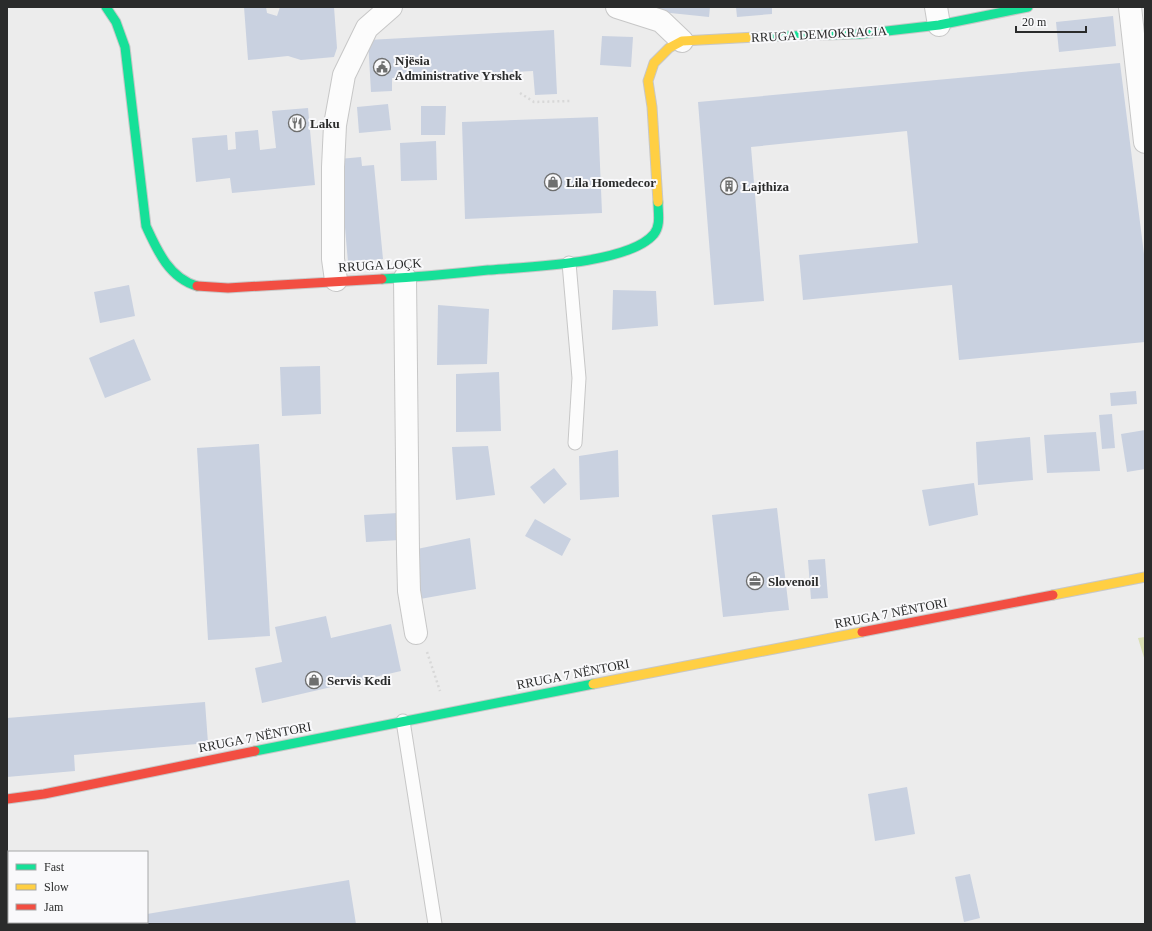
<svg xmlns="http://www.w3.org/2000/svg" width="1152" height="931" viewBox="0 0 1152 931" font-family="Georgia,serif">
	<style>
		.green { fill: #dadfb5 }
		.building { fill: #c9d1e0 }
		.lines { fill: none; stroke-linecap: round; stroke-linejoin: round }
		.lane-casing { stroke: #c7c7c7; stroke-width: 15 }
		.street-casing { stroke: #c7c7c7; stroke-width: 24 }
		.fast-casing { stroke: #c7c7c7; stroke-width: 11 }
		.slow-casing { stroke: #c7c7c7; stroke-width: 11 }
		.jam-casing { stroke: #c7c7c7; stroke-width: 11 }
		.path { stroke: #d8d8d8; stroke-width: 2.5; stroke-dasharray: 2 3; stroke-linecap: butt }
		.lane { stroke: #fcfcfc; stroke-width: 13 }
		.street { stroke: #fcfcfc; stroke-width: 22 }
		.fast { stroke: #16e098; stroke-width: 9 }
		.slow { stroke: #ffcf43; stroke-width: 9 }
		.jam { stroke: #f24e42; stroke-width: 9 }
		.labels { text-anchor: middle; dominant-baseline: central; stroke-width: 4; stroke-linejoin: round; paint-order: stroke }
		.street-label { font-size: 13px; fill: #2a2b2b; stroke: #f9f9fb }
		.poi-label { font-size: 13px; font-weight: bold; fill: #2a2b2b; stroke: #f9f9fb; text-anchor: start }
	</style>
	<rect width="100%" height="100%" fill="#ececec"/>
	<path class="green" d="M1145,637V661L1138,638Z"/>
	<path class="building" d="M244,7H266L267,13L277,16L280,7H334L337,48L334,57L301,60L288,56L248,60Z
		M651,7H710L709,17L651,11Z
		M736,7H772V14L737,17Z
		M1113,16L1116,46L1059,52L1056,22Z
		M554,30L557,94L535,95L533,71L392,78V91L371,92L368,40Z
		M602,36L633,37L631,67L600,65Z
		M1120,63L1145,262V342L959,360L952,285L803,300L799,255L918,243L907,131L751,147L764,301L714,305L698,102Z
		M388,104L391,130L359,133L357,107Z
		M421,106H446L445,135H421Z
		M308,108L315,185L232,193L230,178L196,182L192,138L227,135L228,150L236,149L235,132L258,130L260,150L276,148L272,111Z
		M598,117L602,213L465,219L462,122Z
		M436,141L437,180L401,181L400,143Z
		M361,157L362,166L374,165L383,259L348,262L339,159Z
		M129,285L135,316L100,323L94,292Z
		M613,290L656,291L658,326L612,330Z
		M438,305L489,309L487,364L437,365Z
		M134,339L151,380L105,398L89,358Z
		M320,366L321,414L282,416L280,367Z
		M499,372L501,431L456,432V374Z
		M1136,391L1137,404L1111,406L1110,393Z
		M1112,414L1115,448L1102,449L1099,415Z
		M1145,430V469L1127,472L1121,434Z
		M1096,432L1100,471L1047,473L1044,435Z
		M1030,437L1033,480L978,485L976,442Z
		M259,444L270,636L208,640L197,448Z
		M488,446L495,495L456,500L452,447Z
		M618,450L619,497L580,500L579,456Z
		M554,468L567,484L544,504L530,487Z
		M974,483L978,515L929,526L922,490Z
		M777,508L789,610L723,617L712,515Z
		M398,513L400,540L366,542L364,515Z
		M535,519L571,539L562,556L525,536Z
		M470,538L476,589L420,599L417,549Z
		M825,559L828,598L811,599L808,560Z
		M326,616L331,638L391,624L401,671L262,703L255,668L282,662L275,627Z
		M205,702L208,743L74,755L75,771L7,777V718Z
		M907,787L915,834L875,841L868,794Z
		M970,874L980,918L964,922L955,877Z
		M349,880L356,924H91L98,922H147V914Z"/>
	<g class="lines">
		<g class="lane-casing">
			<path id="lane" d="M569,263L579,378L575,443
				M403,721L435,924"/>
		</g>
		<g class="street-casing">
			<path id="street" d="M617,7L661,21L682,41
				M936,7L939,25
				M1130,7L1145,142
				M405,278L408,552L409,591L416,633
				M336,280L333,259V167L335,125L344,75L367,28L391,7"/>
		</g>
		<g class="fast-casing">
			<path id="fast" d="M106,7L116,22L125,47L146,226C157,250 169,278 197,286
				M756,37L861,34L939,25L1028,7
				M382,279C417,277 452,274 488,270C526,267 629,264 654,234C661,225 658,213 658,202
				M255,751L593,684"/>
		</g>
		<g class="slow-casing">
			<path id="slow" d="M658,202L652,107L648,81L654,63L669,48L682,41L756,37
				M1053,595L1145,577
				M593,684L862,632"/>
		</g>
		<g class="jam-casing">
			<path id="jam" d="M197,286L228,288L382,279
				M862,632L1053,595
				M7,799L44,794L255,751"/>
		</g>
		<path class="path" d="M520,93L534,102L570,101
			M427,652L440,691"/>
		<use href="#lane" class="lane"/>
		<use href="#street" class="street"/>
		<use href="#fast" class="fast"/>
		<use href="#slow" class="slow"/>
		<use href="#jam" class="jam"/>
	</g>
	<defs>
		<g id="civic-ring" transform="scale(0.9)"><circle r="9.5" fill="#f9f9fb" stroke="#6e6f6f" stroke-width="1.5"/><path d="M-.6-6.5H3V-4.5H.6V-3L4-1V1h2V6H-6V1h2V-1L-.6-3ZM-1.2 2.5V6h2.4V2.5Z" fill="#6e6f6f"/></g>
		<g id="restaurant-ring" transform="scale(0.9)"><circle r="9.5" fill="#f9f9fb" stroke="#6e6f6f" stroke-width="1.5"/><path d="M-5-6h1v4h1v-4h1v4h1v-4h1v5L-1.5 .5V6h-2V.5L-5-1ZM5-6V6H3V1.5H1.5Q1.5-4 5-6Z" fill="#6e6f6f"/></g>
		<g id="shop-ring" transform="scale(0.9)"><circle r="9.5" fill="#f9f9fb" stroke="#6e6f6f" stroke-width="1.5"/><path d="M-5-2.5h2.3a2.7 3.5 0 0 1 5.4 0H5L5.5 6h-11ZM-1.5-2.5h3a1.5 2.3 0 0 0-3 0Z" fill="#6e6f6f"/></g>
		<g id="building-ring" transform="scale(0.9)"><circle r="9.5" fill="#f9f9fb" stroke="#6e6f6f" stroke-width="1.5"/><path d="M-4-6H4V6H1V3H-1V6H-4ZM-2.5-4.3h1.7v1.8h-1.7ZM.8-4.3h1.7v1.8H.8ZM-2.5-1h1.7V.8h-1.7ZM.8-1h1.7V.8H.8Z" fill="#6e6f6f"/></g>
		<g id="office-ring" transform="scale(0.9)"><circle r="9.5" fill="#f9f9fb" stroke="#6e6f6f" stroke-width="1.5"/><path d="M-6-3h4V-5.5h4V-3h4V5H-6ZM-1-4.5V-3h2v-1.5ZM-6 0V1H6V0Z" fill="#6e6f6f"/></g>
	</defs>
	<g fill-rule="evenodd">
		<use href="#civic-ring" x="382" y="67"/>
		<use href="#restaurant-ring" x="297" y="123"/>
		<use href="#shop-ring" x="553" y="182"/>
		<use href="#building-ring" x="729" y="186"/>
		<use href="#office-ring" x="755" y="581"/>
		<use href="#shop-ring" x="314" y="680"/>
	</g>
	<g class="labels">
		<g class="street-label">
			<text transform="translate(819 34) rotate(-3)">RRUGA DEMOKRACIA</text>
			<text transform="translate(380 265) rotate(-3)">RRUGA LOÇK</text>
			<text transform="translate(891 613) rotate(-11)">RRUGA 7 NËNTORI</text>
			<text transform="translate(573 674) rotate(-11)">RRUGA 7 NËNTORI</text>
			<text transform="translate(255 737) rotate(-11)">RRUGA 7 NËNTORI</text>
		</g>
		<g class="poi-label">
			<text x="395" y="60">Njësia<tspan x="395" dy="15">Administrative Yrshek</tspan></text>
			<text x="310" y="123">Laku</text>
			<text x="566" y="182">Lila Homedecor</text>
			<text x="742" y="186">Lajthiza</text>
			<text x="768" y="581">Slovenoil</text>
			<text x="327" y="680">Servis Kedi</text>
		</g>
	</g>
	<rect width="1152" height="931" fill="none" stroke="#2a2b2b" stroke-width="16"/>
	<rect x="8" y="851" width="140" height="72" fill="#f9f9fb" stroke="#a6a7a8"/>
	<rect x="16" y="864" width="20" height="6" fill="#16e098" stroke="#a6a7a8"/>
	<text x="44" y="871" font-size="12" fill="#2a2b2b">Fast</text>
	<rect x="16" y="884" width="20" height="6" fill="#ffcf43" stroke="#a6a7a8"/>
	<text x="44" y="891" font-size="12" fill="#2a2b2b">Slow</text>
	<rect x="16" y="904" width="20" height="6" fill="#f24e42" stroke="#a6a7a8"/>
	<text x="44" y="911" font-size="12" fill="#2a2b2b">Jam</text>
	<path d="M1016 26v6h70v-6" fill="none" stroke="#2a2b2b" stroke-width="2"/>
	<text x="1022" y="26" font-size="12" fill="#2a2b2b" stroke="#f9f9fb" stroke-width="3" paint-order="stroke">20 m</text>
</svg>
